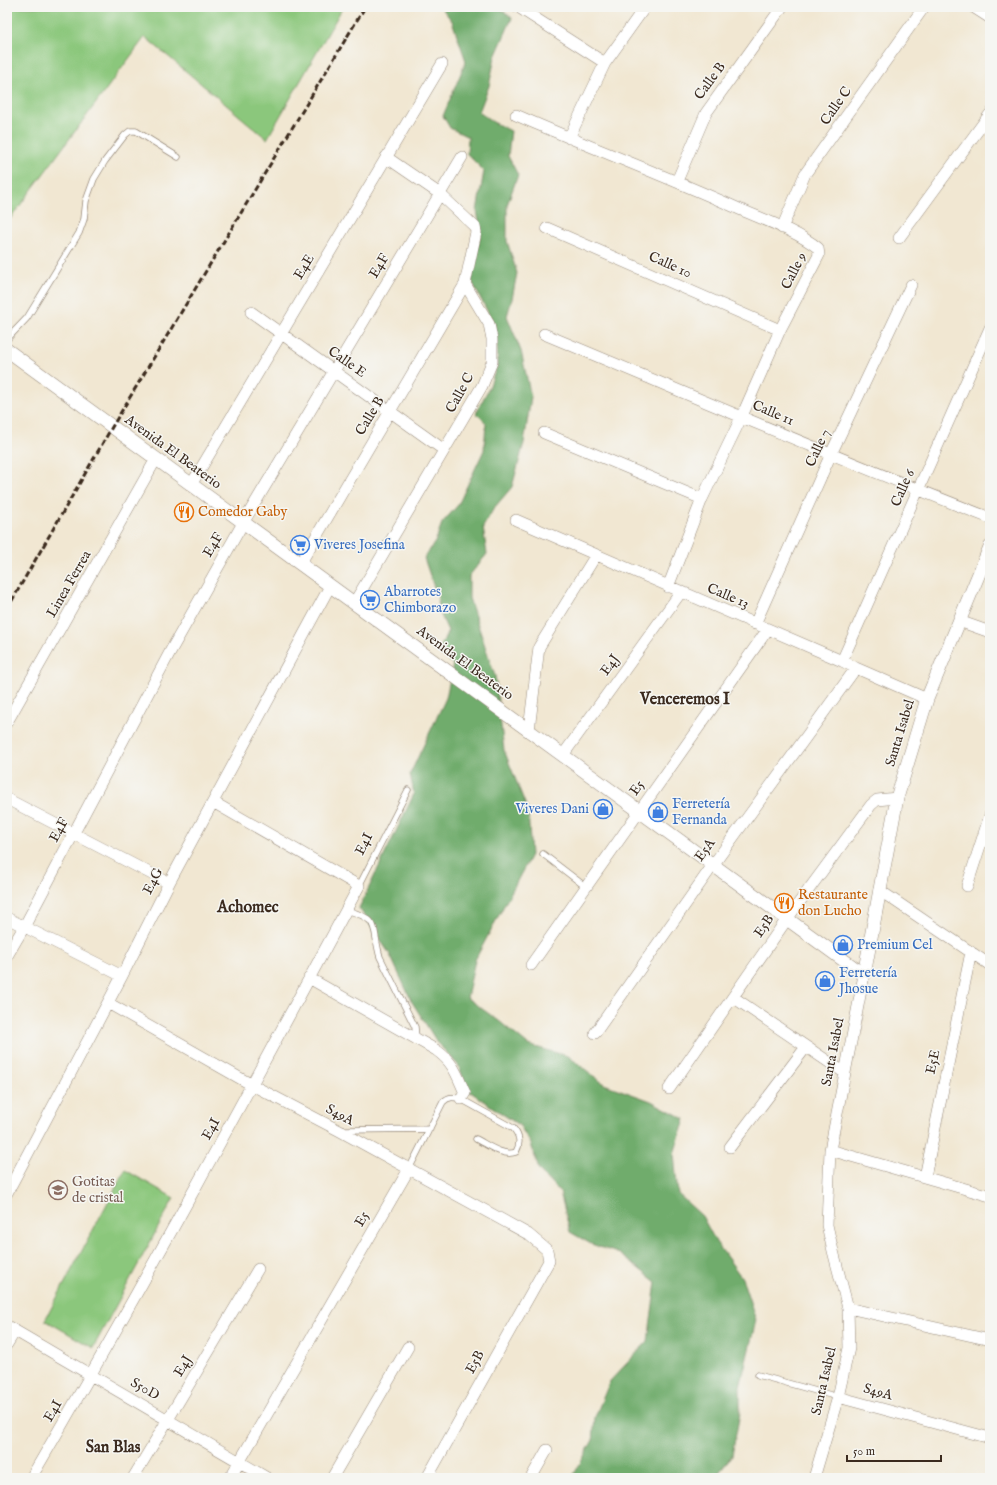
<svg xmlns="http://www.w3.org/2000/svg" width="997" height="1485" viewBox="0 0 997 1485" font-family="'IM FELL English',serif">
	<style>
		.green { fill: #8bc77c; stroke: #63784d }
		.forest { fill: #70ac6c; stroke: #566b45 }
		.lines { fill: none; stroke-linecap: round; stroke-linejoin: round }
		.service-casing { stroke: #968878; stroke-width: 7 }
		.minor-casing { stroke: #968878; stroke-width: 12 }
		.tertiary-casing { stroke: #968878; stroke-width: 14 }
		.service { stroke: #fff; stroke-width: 5.5 }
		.minor { stroke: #fff; stroke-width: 11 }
		.tertiary { stroke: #fff; stroke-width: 13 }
		.rail { stroke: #3b2a1e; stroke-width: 3; stroke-dasharray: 6 3; stroke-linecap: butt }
		.labels { text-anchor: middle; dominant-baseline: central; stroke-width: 3; stroke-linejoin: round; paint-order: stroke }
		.street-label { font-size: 14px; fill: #3b2a1e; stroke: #f6f6f2 }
		.food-label { font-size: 14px; fill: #c56008; stroke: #f6f6f2; text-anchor: start }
		.shop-label { font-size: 14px; fill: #366cbe; stroke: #f6f6f2; text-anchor: start }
		.education-label { font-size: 14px; fill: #785e54; stroke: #f6f6f2; text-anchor: start }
		.quarter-label { font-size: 16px; font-weight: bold; fill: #3b2a1e; stroke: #f6f6f2 }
	</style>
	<rect width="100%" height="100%" fill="#f6f6f2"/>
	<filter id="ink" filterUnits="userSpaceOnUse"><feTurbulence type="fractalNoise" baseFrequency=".025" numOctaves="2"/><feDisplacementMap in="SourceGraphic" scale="8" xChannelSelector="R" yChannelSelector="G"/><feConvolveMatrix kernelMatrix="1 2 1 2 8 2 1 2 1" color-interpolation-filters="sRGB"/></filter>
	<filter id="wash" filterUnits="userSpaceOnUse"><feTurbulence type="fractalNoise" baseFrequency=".012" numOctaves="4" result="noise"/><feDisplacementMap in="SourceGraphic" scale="16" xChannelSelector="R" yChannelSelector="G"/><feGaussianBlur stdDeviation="0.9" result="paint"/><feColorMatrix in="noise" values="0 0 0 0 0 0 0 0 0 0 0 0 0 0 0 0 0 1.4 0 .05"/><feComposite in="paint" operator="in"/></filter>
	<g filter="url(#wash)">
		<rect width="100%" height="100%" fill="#f1e7d2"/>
		<path class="green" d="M7,7H343L267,139L145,37L7,223Z
			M125,1170L174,1198L93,1348L45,1320Z"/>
		<path class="forest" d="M441,7H498L512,18L495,57L489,86L479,112L493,122L511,131L508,156L518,175L507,205V241L517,273L512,299L507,316L521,351L531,397L524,443L512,487L494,508L483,527L487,554L469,576V598L495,676L504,750L528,811L531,855L475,960L467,998L499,1021L528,1045L568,1056L604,1084L651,1101L685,1119L674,1154L678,1194L702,1216L716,1242L742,1278L756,1320L740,1387V1413L732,1455L715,1478H572L593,1440L595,1417L610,1381L648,1341L656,1282L620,1254L591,1244L570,1232L560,1192L539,1170L531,1144L520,1126L469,1091L458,1065L437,1042L412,1002L389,953L359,908L414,794L410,774L446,698L453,664L438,652L448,631L440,613L438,599L424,558L435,542L442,523L458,505L484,450L486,423L476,413L489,388L498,363L497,343L494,324L471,280L481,233L477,211L484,171L467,154L468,137L450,128L443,116L466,61L452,21Z"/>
	</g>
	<g filter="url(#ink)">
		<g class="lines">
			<g class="service-casing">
				<path id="service" d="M7,339L27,318L79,233L84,219L86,201L94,179L105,161L125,135L130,131H136L178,157
					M543,854L586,887
					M359,886L408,790
					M346,910C382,920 371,926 380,957L415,1027L416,1038
					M344,1130L430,1129
					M409,1169L443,1102C449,1096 454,1097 461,1099L513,1128C520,1136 521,1143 516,1152C503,1157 488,1145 476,1139
					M758,1375L838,1397"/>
			</g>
			<g class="minor-casing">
				<path id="minor" d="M518,7L605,63
					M973,7L990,18
					M516,115C589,147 664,175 737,208C762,219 797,231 818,248L819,255L780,330L742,416L702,499L668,587
					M569,138L605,63L645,7
					M677,181L706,113L782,7
					M547,228L780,330
					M782,228L805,174L924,7
					M899,238L990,114
					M251,312L444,450
					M544,334C693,396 840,460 990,518
					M544,433L702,499
					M191,485L442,64
					M516,520L842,661L856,668L927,699
					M300,564L465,284
					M354,603L482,386L492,362V339L489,324L465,284L476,232L475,227L440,194L386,157
					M959,621L990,632
					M755,624L831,454L911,285
					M842,661L990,328
					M7,722L156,459
					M529,730L539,647L596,555
					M563,755L681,592
					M7,799L169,883
					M967,886L990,815
					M879,890L990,965
					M7,918L122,976
					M7,956L24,927L170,652L243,523L462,157
					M531,965L768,629
					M309,978L436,1050C454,1063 456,1073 465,1093L461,1099
					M733,997L845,1073
					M108,1003L252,1085L338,1130L528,1234L547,1250L549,1261L427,1478
					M595,1033L713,865L856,668
					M669,1089L787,919L871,805L877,800L897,798
					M730,1147L806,1047
					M830,1150L990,1196
					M925,1177L971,952
					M7,1193L122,976L169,883L330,586
					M848,1308L990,1340
					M7,1326L267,1478
					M7,1344L15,1331
					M838,1397L990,1438
					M31,1478C145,1283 252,1085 359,886L213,802
					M133,1478L258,1269
					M230,1478L409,1169
					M332,1478L408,1347
					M531,1478L547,1450
					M814,1478L838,1397L849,1348L848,1308L833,1251L827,1225L830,1150L864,975"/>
			</g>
			<g class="tertiary-casing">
				<path id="tertiary" d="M7,350L864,975L897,798L927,699L990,547"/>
			</g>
			<use href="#service" class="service"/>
			<use href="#minor" class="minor"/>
			<use href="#tertiary" class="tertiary"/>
			<path class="rail" d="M7,609L112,427L365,7"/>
		</g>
	</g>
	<defs>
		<g id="restaurant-ring" transform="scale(1)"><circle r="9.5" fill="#f6f6f2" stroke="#e8710a" stroke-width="1.5"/><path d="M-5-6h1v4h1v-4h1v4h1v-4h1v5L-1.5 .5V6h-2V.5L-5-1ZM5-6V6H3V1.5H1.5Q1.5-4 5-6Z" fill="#e8710a"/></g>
		<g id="supermarket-ring" transform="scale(1)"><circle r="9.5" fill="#f6f6f2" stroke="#3f7fe0" stroke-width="1.5"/><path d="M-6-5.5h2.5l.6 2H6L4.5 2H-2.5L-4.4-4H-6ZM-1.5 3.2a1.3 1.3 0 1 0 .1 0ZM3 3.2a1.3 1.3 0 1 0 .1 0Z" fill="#3f7fe0"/></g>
		<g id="shop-ring" transform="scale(1)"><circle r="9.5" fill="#f6f6f2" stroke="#3f7fe0" stroke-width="1.5"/><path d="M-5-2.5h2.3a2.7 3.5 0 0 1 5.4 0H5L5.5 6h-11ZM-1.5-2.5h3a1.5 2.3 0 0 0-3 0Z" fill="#3f7fe0"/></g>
		<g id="school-ring" transform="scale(1)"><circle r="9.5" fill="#f6f6f2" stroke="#8d6e63" stroke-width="1.5"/><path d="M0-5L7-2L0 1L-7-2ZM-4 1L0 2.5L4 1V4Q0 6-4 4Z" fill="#8d6e63"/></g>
	</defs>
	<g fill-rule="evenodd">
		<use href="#restaurant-ring" x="184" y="512"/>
		<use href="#supermarket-ring" x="300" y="545"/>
		<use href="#supermarket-ring" x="370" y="600"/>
		<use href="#shop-ring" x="603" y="809"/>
		<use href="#shop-ring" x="658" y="812"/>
		<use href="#restaurant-ring" x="784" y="903"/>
		<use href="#shop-ring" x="843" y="945"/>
		<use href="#shop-ring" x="825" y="981"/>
		<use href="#school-ring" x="58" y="1190"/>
	</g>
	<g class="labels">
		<g class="street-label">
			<text transform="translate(710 81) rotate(-54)">Calle B</text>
			<text transform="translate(836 106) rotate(-55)">Calle C</text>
			<text transform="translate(670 265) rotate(24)">Calle 10</text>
			<text transform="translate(379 266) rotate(-59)">E4F</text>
			<text transform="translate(304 267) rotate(-59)">E4E</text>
			<text transform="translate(794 271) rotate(-63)">Calle 9</text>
			<text transform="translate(347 362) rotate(35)">Calle E</text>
			<text transform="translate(460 393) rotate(-61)">Calle C</text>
			<text transform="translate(773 413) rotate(23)">Calle 11</text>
			<text transform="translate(370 416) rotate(-59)">Calle B</text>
			<text transform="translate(818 448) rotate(-65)">Calle 7</text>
			<text transform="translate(173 452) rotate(36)">Avenida El Beaterio</text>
			<text transform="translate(903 488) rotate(-66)">Calle 6</text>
			<text transform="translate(213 545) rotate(-60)">E4F</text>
			<text transform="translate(69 584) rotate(-60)">Linea Ferrea</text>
			<text transform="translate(728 596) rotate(23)">Calle 13</text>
			<text transform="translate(465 663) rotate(36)">Avenida El Beaterio</text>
			<text transform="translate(610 665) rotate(-54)">E4J</text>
			<text transform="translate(900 733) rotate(-73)">Santa Isabel</text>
			<text transform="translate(637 788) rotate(-55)">E5</text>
			<text transform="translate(59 830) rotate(-62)">E4F</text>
			<text transform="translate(364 844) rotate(-63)">E4I</text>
			<text transform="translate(705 850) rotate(-54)">E5A</text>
			<text transform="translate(153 881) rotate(-63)">E4G</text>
			<text transform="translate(764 926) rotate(-55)">E5B</text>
			<text transform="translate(833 1052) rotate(-79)">Santa Isabel</text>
			<text transform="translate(933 1062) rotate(-78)">E5E</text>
			<text transform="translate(340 1115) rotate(28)">S49A</text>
			<text transform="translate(211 1129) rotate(-61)">E4I</text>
			<text transform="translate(362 1219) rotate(-60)">E5</text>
			<text transform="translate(475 1362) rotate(-61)">E5B</text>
			<text transform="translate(183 1366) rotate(-59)">E4J</text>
			<text transform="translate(824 1381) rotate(-77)">Santa Isabel</text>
			<text transform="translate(145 1389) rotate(30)">S50D</text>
			<text transform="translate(878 1392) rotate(15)">S49A</text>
			<text transform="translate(53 1411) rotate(-60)">E4I</text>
		</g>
		<g class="food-label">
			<text x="198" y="512">Comedor Gaby</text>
			<text x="798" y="895">Restaurante<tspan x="798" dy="16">don Lucho</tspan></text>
		</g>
		<g class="shop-label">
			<text x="314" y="545">Viveres Josefina</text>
			<text x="384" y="592">Abarrotes<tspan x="384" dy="16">Chimborazo</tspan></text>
			<text x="672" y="804">Ferretería<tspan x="672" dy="16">Fernanda</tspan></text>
			<text x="589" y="809" text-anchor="end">Viveres Dani</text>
			<text x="857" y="945">Premium Cel</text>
			<text x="839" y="973">Ferretería<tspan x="839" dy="16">Jhosue</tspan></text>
		</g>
		<g class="education-label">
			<text x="72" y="1182">Gotitas<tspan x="72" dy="16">de cristal</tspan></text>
		</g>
		<g class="quarter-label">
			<text x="685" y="700">Venceremos I</text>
			<text x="248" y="908">Achomec</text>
			<text x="113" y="1448">San Blas</text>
		</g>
	</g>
	<rect width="997" height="1485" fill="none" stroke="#f6f6f2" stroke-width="24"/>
	<path d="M847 1455v6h94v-6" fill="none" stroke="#3b2a1e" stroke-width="2"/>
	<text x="853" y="1455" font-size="12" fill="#3b2a1e" stroke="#f6f6f2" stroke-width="3" paint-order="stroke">50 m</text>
</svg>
